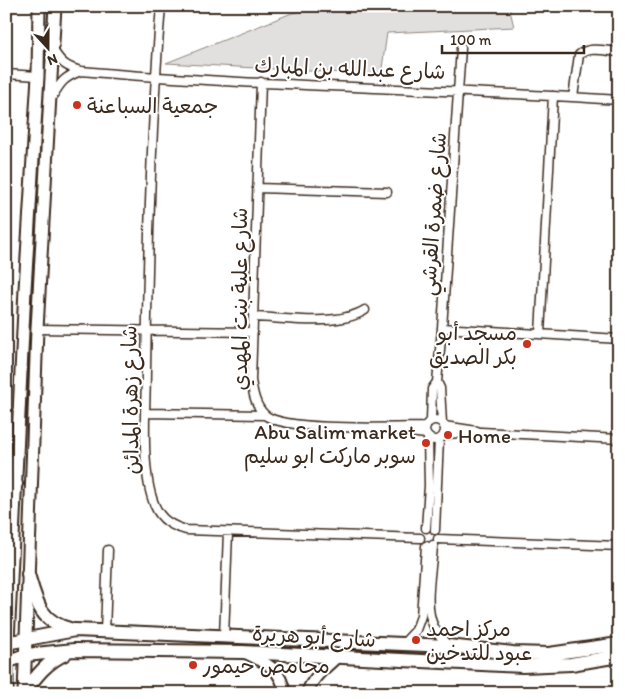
<svg xmlns="http://www.w3.org/2000/svg" width="625" height="699" viewBox="0 0 625 699" font-family="Itim,'Playpen Sans Arabic',sans-serif">
	<style>
		.green { fill: #e2e0de; stroke: #8e857e }
		.lines { fill: none; stroke-linecap: round; stroke-linejoin: round }
		.minor-casing { stroke: #3b2a1e; stroke-width: 11 }
		.tertiary-casing { stroke: #3b2a1e; stroke-width: 14 }
		.secondary-casing { stroke: #3b2a1e; stroke-width: 15 }
		.trunk-casing { stroke: #3b2a1e; stroke-width: 16 }
		.minor { stroke: #fff; stroke-width: 8 }
		.tertiary { stroke: #fff; stroke-width: 10 }
		.secondary { stroke: #fff; stroke-width: 11 }
		.trunk { stroke: #fff; stroke-width: 12 }
		.poi-dot { fill: #c8321e; stroke: #fff; stroke-width: 2 }
		.labels { text-anchor: middle; dominant-baseline: central; stroke-width: 4; stroke-linejoin: round; paint-order: stroke }
		.street-label { font-size: 21px; fill: #3b2a1e; stroke: #fff }
		.poi-label { font-size: 21px; fill: #3b2a1e; stroke: #fff; text-anchor: start }
	</style>
	<rect width="100%" height="100%" fill="#fff"/>
	<filter id="ink" filterUnits="userSpaceOnUse"><feTurbulence type="fractalNoise" baseFrequency=".02" numOctaves="2"/><feDisplacementMap in="SourceGraphic" scale="10" xChannelSelector="R" yChannelSelector="G"/><feConvolveMatrix kernelMatrix="1 2 1 2 8 2 1 2 1" color-interpolation-filters="sRGB"/></filter>
	<g filter="url(#ink)">
		<path class="green" d="M324,6H509L514,27L387,33L381,75L166,63L292,13Z"/>
		<g class="lines">
			<g class="minor-casing">
				<path id="minor" d="M161,6C151,127 148,249 146,370C146,407 140,472 155,506C161,520 172,526 186,530L420,538
					M53,50C61,63 66,67 81,71C260,87 440,88 619,100
					M6,74L38,76
					M261,82L251,380C253,392 255,406 265,415C285,432 396,427 426,427
					M52,97C61,82 64,77 81,71
					M573,97L579,55C588,46 606,51 619,52
					M257,188L387,192
					M254,317C286,318 338,327 365,310
					M442,328L619,339
					M37,329L253,332
					M540,334L553,96
					M146,413L265,415
					M425 430a10 10 0 1 1 20 0a10 10 0 1 1-20 0Z
					M431,421L432,389L437,382
					M442,423L440,388L437,382L442,328L461,48
					M444,426L477,431
					M400,431L426,434
					M444,434L481,432L619,439
					M426,528L429,486L428,437
					M435,530L439,439
					M438,539L619,546
					M433,545C432,569 423,606 434,627C438,634 443,640 448,646
					M105,632L108,550
					M224,637L228,532
					M403,644L416,630L421,616L426,546"/>
			</g>
			<g class="tertiary-casing">
				<path id="tertiary" d="M6,492L17,484
					M246,653C267,664 280,667 285,693
					M307,693C312,677 326,668 337,657"/>
			</g>
			<g class="secondary-casing">
				<path id="secondary" d="M7,693V662L25,289L38,76L39,6
					M24,693L37,329L55,6"/>
			</g>
			<g class="trunk-casing">
				<path id="trunk" d="M28,574C36,601 40,622 70,629
					M6,643L75,630L403,644L448,646L513,653L549,654L619,644
					M6,662L26,655L74,650L242,652L523,666L571,664L619,656
					M24,693C36,676 47,662 65,654"/>
			</g>
			<use href="#minor" class="minor"/>
			<use href="#tertiary" class="tertiary"/>
			<use href="#secondary" class="secondary"/>
			<use href="#trunk" class="trunk"/>
		</g>
	</g>
	<g class="poi-dot">
		<circle cx="77" cy="105" r="5"/>
		<circle cx="527" cy="344" r="5"/>
		<circle cx="448" cy="435" r="5"/>
		<circle cx="426" cy="443" r="5"/>
		<circle cx="416" cy="640" r="5"/>
		<circle cx="193" cy="665" r="5"/>
	</g>
	<g class="labels">
		<g class="street-label">
			<text transform="translate(350 68) rotate(2)">شارع عبدالله بن المبارك</text>
			<text transform="translate(433 214) rotate(-86)">شارع ضمرة القرشي</text>
			<text transform="translate(239 299) rotate(-90)">شارع علية بنت المهدي</text>
			<text transform="translate(130 400) rotate(-91)">شارع زهرة المدائن</text>
			<text transform="translate(314 636) rotate(3)">شارع أبو هريرة</text>
		</g>
		<g class="poi-label">
			<text x="87" y="105">جمعية السباعنة</text>
			<text x="517" y="332" text-anchor="end">مسجد أبو<tspan x="517" dy="24">بكر الصديق</tspan></text>
			<text x="416" y="431" text-anchor="end">Abu Salim market<tspan x="416" dy="24">سوبر ماركت ابو سليم</tspan></text>
			<text x="458" y="435">Home</text>
			<text x="426" y="628">مركز احمد<tspan x="426" dy="24">عبود للتدخين</tspan></text>
			<text x="203" y="665">محامص حيمور</text>
		</g>
	</g>
	<rect width="625" height="699" fill="none" stroke="#fff" stroke-width="25"/>
	<rect x="12" y="12" width="600" height="674" fill="none" stroke="#3b2a1e" stroke-width="2" filter="url(#ink)"/>
	<g transform="translate(48 48) rotate(159)" stroke="#ffffff" stroke-width="4" paint-order="stroke">
	<path d="M0-4L9 19L0 12L-9 19Z" fill="#3b2a1e"/>
	<text y="-8" font-size="14" font-weight="bold" text-anchor="middle" fill="#3b2a1e">N</text>
	</g>
	<path d="M442 45v8h142v-8" fill="none" stroke="#3b2a1e" stroke-width="2.5"/>
	<text x="450" y="45" font-size="15" fill="#3b2a1e" stroke="#ffffff" stroke-width="4" paint-order="stroke">100 m</text>
</svg>
